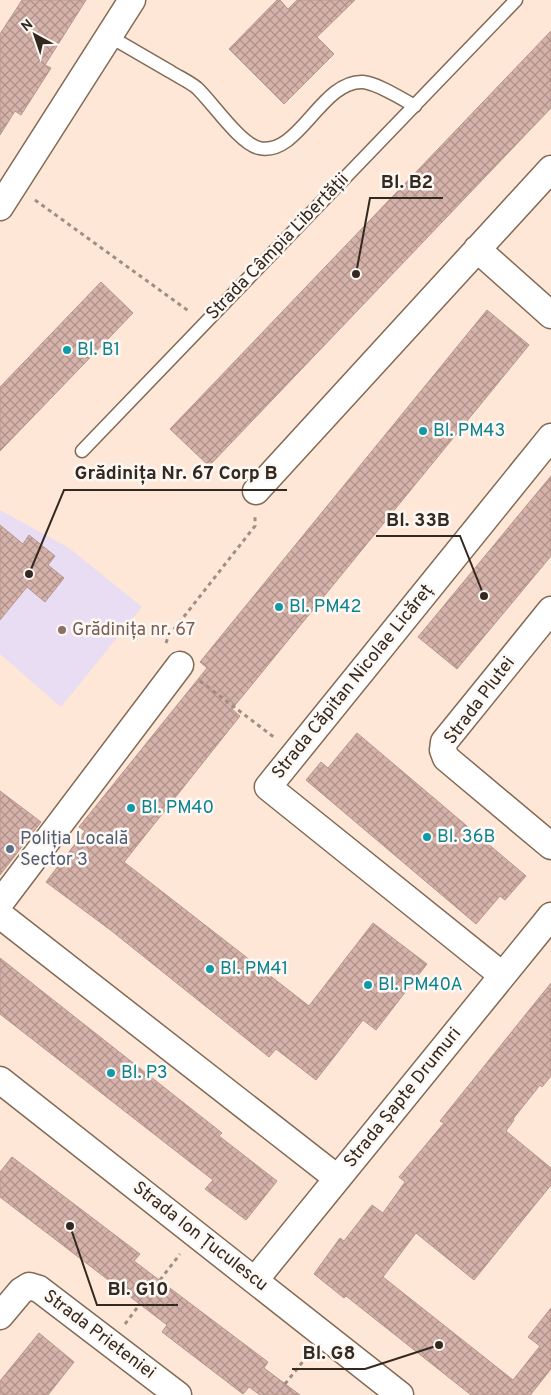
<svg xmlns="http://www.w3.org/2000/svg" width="551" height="1395" viewBox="0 0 551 1395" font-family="Overpass,sans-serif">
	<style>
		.education { fill: #e8ddf2 }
		.building { fill: url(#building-cross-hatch); stroke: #b9978e }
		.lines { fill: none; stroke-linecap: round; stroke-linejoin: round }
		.lane-casing { stroke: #826a56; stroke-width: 15 }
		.street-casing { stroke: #826a56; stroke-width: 29 }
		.path { stroke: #9f8e81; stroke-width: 3; stroke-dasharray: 4 4; stroke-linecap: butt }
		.lane { stroke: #fff; stroke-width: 12 }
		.street { stroke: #fff; stroke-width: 26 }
		.culture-dot { fill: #0f9aa8; stroke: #fef8f4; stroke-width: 2 }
		.education-dot { fill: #8d6e63; stroke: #fef8f4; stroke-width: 2 }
		.service-dot { fill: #5c6f8a; stroke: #fef8f4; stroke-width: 2 }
		.labels { text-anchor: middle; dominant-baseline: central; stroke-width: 5; stroke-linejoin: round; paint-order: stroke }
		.street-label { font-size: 18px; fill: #332920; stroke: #fef8f4 }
		.culture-label { font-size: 18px; fill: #0d838f; stroke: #fef8f4; text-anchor: start }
		.education-label { font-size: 18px; fill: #785e54; stroke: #fef8f4; text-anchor: start }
		.service-label { font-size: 18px; fill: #4e5e75; stroke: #fef8f4; text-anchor: start }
		.leader { fill: none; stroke: #332920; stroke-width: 2 }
		.callout-dot { fill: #332920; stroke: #fef8f4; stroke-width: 2 }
		.callout-label { font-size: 19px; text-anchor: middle; font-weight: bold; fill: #332920; stroke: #fef8f4; stroke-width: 5; stroke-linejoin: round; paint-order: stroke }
	</style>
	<defs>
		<pattern id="building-cross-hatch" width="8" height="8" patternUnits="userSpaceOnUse" patternTransform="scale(1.25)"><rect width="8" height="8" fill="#d5b2aa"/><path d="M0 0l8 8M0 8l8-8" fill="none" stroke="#ad918a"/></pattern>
	</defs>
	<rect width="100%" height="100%" fill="#fee7d6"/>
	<path class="education" d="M0,510L69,548L142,607L61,707L0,654Z"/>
	<path class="building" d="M22,0H86L45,65L51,68L21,115L15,111L0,135V34Z
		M277,0H280L288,9L297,0H355L317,37L334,54L284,104L229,49Z
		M551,31V108L209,466L170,429Z
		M101,282L133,313L0,451V387Z
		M487,310L529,345L232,709L240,716L124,862L309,1006L373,923L427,964L376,1030L363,1020L316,1080L276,1049L269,1057L113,932L46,882L85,831L79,827L207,668L200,662Z
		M551,476V556L457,669L418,637Z
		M0,525L23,544L29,535L55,556L48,565L64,578L45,602L27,587L0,620Z
		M357,733L526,876L505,900L500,896L476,924L306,780L321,762L328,768Z
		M0,791L41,822L0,875Z
		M0,958L222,1133L219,1136L277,1181L246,1220L205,1189L213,1180L0,1014Z
		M551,983V1076L542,1087L540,1085L513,1119L514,1120L506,1131L551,1168V1185L474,1280L416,1233L383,1277L513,1380L540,1346L528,1337L551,1308V1369L531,1394V1395H471L346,1296L344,1298L314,1274L340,1238L344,1241L372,1205L383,1213L405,1182L399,1177L444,1123L440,1121Z
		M12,1157L140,1254L134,1261L268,1362L264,1368L300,1395H260L249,1387L243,1394L162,1332L167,1325L0,1197V1172Z
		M39,1333L74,1362L48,1395H0V1381Z"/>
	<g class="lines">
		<g class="lane-casing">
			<path id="lane" d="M109,36C130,48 150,60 171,72C179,77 190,82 197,88C212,102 240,144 259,148C299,157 321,80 363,82C377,83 402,99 415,106
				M82,451L516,0"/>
		</g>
		<g class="street-casing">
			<path id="street" d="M0,207L132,0
				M477,249L551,315
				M256,491L551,169
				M551,610L444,742L443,750L446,758L551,846
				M0,903L180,665
				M0,915L337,1178
				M502,975L268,787L551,437
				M0,1080L400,1395
				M255,1280L551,916
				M0,1316L21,1291L29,1286L39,1289L178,1395"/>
		</g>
		<path class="path" d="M35,200L190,312
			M166,643L168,637L255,526V515
			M200,681L275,738
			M160,1280L180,1254
			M125,1324L140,1304
			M285,1384L308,1355"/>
		<use href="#lane" class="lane"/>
		<use href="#street" class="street"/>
	</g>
	<g class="culture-dot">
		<circle cx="67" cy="350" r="5"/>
		<circle cx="423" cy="431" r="5"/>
		<circle cx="279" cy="607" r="5"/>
		<circle cx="131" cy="808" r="5"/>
		<circle cx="427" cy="837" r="5"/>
		<circle cx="210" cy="969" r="5"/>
		<circle cx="368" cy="985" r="5"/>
		<circle cx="111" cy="1073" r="5"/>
	</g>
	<circle class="education-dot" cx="62" cy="630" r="5"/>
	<circle class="service-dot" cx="10" cy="849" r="5"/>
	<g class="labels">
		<g class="street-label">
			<text transform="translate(278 247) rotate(-46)">Strada Câmpia Libertății</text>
			<text transform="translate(353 682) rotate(-51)">Strada Căpitan Nicolae Licăreț</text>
			<text transform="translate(480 701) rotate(-53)">Strada Plutei</text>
			<text transform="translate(403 1098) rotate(-51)">Strada Șapte Drumuri</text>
			<text transform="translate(200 1237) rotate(38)">Strada Ion Țuculescu</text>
			<text transform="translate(99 1335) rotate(37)">Strada Prieteniei</text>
		</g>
		<g class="culture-label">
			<text x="77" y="350">Bl. B1</text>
			<text x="433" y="431">Bl. PM43</text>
			<text x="289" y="607">Bl. PM42</text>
			<text x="141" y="808">Bl. PM40</text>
			<text x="437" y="837">Bl. 36B</text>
			<text x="220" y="969">Bl. PM41</text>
			<text x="378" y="985">Bl. PM40A</text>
			<text x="121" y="1073">Bl. P3</text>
		</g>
		<g class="education-label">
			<text x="72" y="630">Grădinița nr. 67</text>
		</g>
		<g class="service-label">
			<text x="20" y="839">Poliția Locală<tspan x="20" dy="21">Sector 3</tspan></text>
		</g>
	</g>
	<path class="leader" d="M356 274L370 198H443M29 574L64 490H287M484 596L460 536H376M70 1226L97 1305H178M439 1345L365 1369H292"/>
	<g class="callout-dot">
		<circle cx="356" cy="274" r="5"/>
		<circle cx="29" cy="574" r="5"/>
		<circle cx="484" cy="596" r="5"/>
		<circle cx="70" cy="1226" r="5"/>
		<circle cx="439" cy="1345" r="5"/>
	</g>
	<g class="callout-label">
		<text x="407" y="188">Bl. B2</text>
		<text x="176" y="479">Grădinița Nr. 67 Corp B</text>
		<text x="418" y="526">Bl. 33B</text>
		<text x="138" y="1295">Bl. G10</text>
		<text x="329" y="1359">Bl. G8</text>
	</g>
	<g transform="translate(35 35) rotate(320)" stroke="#fef8f4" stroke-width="4" paint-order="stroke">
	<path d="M0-4L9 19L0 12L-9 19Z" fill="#332920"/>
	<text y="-8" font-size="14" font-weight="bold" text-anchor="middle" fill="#332920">N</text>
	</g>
</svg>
